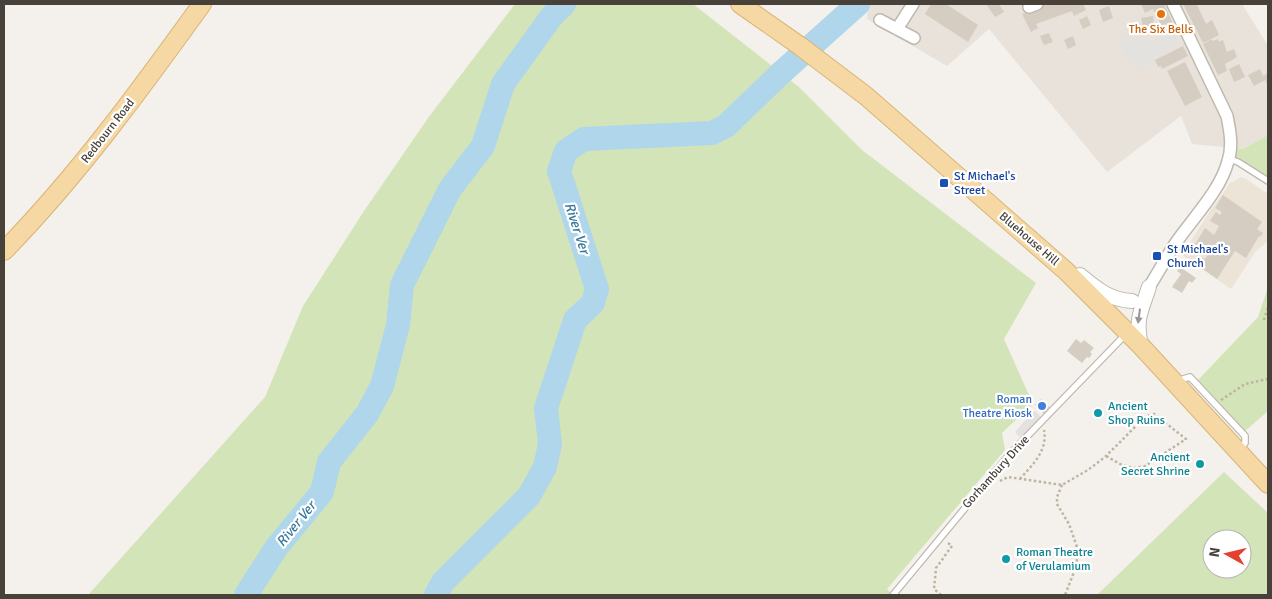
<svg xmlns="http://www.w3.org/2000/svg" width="1272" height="599" viewBox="0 0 1272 599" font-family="Signika,sans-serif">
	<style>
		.residential { fill: #e8e2da }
		.education { fill: #ece4d7 }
		.green { fill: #d4e4b9; fill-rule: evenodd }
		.parking { fill: #e3e2df }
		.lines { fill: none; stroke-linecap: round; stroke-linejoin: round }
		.river { stroke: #afd6ea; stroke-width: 24 }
		.building { fill: #d5ccc2 }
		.service-casing { stroke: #bfb8af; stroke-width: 8 }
		.minor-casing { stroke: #bfb8af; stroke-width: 14 }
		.tertiary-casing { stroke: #bfb8af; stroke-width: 16 }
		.primary-casing { stroke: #d9b475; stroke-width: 20 }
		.path { stroke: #bfb3a1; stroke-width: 2.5; stroke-dasharray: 2.5 2.5; stroke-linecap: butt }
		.service { stroke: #fff; stroke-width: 5.5 }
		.minor { stroke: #fff; stroke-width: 11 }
		.tertiary { stroke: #fff; stroke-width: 14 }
		.primary { stroke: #f5d8a4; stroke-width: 18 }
		.oneway { fill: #9a9693 }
		.food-dot { fill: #e8710a; stroke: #fff; stroke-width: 2 }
		.transit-dot { fill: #1a4fb4; stroke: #fff; stroke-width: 2 }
		.shop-dot { fill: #3f7fe0; stroke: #fff; stroke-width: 2 }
		.culture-dot { fill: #0f9aa8; stroke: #fff; stroke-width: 2 }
		.labels { text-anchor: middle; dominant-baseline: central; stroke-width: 4.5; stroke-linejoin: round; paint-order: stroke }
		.food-label { font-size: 12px; fill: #c56008; stroke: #fff }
		.street-label { font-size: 12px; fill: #48413a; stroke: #fff }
		.transit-label { font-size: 12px; fill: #164399; stroke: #fff; text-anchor: start }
		.shop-label { font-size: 12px; fill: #366cbe; stroke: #fff; text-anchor: end }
		.culture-label { font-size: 12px; fill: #0d838f; stroke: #fff; text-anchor: start }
		.water-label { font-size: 14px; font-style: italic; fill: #38789b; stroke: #fff }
	</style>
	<rect width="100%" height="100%" fill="#f4f1ec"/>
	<path class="residential" d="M868,4H1242L1267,44H1268V135L1243,149L1192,144L1181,116L1107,172L989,29L947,66L867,19Z"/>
	<path class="education" d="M1241,177L1246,179L1268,194V241L1256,251L1231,289L1182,255L1210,211L1230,183Z"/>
	<path class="green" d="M515,4H693L799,87L862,150L1036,283L1004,339L1033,404L1002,433L1005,450L887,589L893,595H88L265,397L303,306L364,211L428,118Z
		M1268,135V184L1257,174L1230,159L1231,148L1243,149Z
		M1268,287V411L1244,432L1198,380L1258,317Z
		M1224,472L1268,513V595H1097ZM1212,539H1242V569H1212Z"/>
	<path class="parking" d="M1173,31L1180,45L1136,71L1115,39L1129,32L1132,40L1138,38L1143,44Z
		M1034,410L1043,419L1022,439L1015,432Z"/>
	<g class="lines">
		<path class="river" d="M246,595L276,548L322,492L329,462L367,414L382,386L398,325L402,285L450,189L483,146L503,84L551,17L564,4
			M436,595L443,582L529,496L545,467L550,444L546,408L575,320L593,303L597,289L559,171L566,151L584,139L712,133L726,126L781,73L858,4"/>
	</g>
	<path class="building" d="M931,4H946L978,25L968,42L925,14Z
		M986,4H999L1004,12L995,17Z
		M1047,4H1083L1086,10L1074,16L1072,11L1036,24L1038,28L1031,32L1022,14Z
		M1141,4H1164L1175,28L1165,32L1153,9L1145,13Z
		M1183,4H1200L1197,5L1206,24L1212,20L1219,35L1203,43Z
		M1109,6L1113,18L1103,22L1099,10Z
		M1087,16L1091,25L1083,29L1079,20Z
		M1153,16L1154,25L1143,27L1141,18Z
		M1049,33L1053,42L1044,45L1040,36Z
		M1073,36L1076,45L1068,49L1064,40Z
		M1212,39L1213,41L1218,39L1219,42L1223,40L1227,52L1234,49L1237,57L1225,64L1227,71L1218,75L1203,44Z
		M1183,46L1188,56L1162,69L1161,66L1158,67L1155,60Z
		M1185,62L1202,97L1185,106L1167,71Z
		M1239,64L1245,77L1234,82L1229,69Z
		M1260,69L1263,76L1268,73V86L1265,80L1254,86L1248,75Z
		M1223,195L1262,222L1257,229L1263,233L1260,237L1259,236L1246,258L1235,251L1217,279L1200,267L1202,264L1200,262L1203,258L1205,259L1208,255L1194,246L1205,228L1214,235L1219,226L1210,221L1216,212L1220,215L1222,212L1215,208Z
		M1180,267L1196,278L1192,283L1189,281L1182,293L1172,287L1181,274L1177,271Z
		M1076,339L1081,343L1084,340L1094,348L1090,352L1092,354L1089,358L1087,357L1082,363L1067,351Z
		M1041,399L1050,408L1044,414L1035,405Z"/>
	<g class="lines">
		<g class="service-casing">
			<path id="service" d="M1229,159L1238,162L1268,181
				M1178,383L1183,379L1190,377L1245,436V443L1239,450
				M893,595L1009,455L1126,334"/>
		</g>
		<g class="minor-casing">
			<path id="minor" d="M1029,7L1037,4
				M880,20L914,38
				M897,29L913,4
				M1149,287C1158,273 1166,258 1175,244C1192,219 1221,190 1228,161C1233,146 1230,131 1227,116L1173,4"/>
		</g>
		<g class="tertiary-casing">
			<path id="tertiary" d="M1080,275C1097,289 1110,300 1132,301
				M1141,346C1135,318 1141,312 1149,287"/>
		</g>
		<g class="primary-casing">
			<path id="primary" d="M740,4L800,46L866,96L1066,271L1141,346L1268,484
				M4,251C78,175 140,90 202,4"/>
		</g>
		<path class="path" d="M1264,320L1268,307
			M1221,400L1245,384L1268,379
			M1020,479C1032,465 1048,451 1044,430
			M1000,481L1008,477L1062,485L1088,470L1105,457L1146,416L1154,414L1186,439L1145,466L1134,468L1122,465L1106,456
			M1062,485L1057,497V504L1069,524L1078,550L1076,567L1065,595
			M941,595L934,589L936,568L952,546L948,543"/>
		<use href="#service" class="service"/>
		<use href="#minor" class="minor"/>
		<use href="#tertiary" class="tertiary"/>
		<use href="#primary" class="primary"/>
	</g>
	<defs><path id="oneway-solid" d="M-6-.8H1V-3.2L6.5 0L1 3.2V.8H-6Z" transform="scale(1.25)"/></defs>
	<use class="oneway" href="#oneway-solid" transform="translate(1139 316) rotate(98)"/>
	<circle class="food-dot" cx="1161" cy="14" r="5"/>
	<g class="transit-dot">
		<rect x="939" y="178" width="10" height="10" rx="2.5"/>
		<rect x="1152" y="251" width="10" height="10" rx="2.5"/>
	</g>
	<circle class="shop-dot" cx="1042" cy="406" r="5"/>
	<g class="culture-dot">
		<circle cx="1098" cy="413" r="5"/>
		<circle cx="1200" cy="464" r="5"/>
		<circle cx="1006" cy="559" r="5"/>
	</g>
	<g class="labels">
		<g class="food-label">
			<text x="1161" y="29">The Six Bells</text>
		</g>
		<g class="street-label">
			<text transform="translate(108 131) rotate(-52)">Redbourn Road</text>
			<text transform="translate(1029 239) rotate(41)">Bluehouse Hill</text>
			<text transform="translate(996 472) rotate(-48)">Gorhambury Drive</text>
		</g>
		<g class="transit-label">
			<text x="954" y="176">St Michael's<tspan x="954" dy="14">Street</tspan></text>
			<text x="1167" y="249">St Michael's<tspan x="1167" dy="14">Church</tspan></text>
		</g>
		<g class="shop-label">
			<text x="1032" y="399">Roman<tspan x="1032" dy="14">Theatre Kiosk</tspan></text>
		</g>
		<g class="culture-label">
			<text x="1108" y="406">Ancient<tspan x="1108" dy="14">Shop Ruins</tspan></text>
			<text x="1190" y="457" text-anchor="end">Ancient<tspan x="1190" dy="14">Secret Shrine</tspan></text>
			<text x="1016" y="552">Roman Theatre<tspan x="1016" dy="14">of Verulamium</tspan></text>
		</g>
		<g class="water-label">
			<text transform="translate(577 228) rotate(72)">River Ver</text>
			<text transform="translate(296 524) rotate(-51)">River Ver</text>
		</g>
	</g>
	<rect width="1272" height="599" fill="none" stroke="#48413a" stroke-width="10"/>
	<g transform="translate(1227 554) rotate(278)"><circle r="24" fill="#ffffff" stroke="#b6b3b0"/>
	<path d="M0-4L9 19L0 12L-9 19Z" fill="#e53f32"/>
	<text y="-8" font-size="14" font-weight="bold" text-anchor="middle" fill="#48413a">N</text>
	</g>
</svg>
